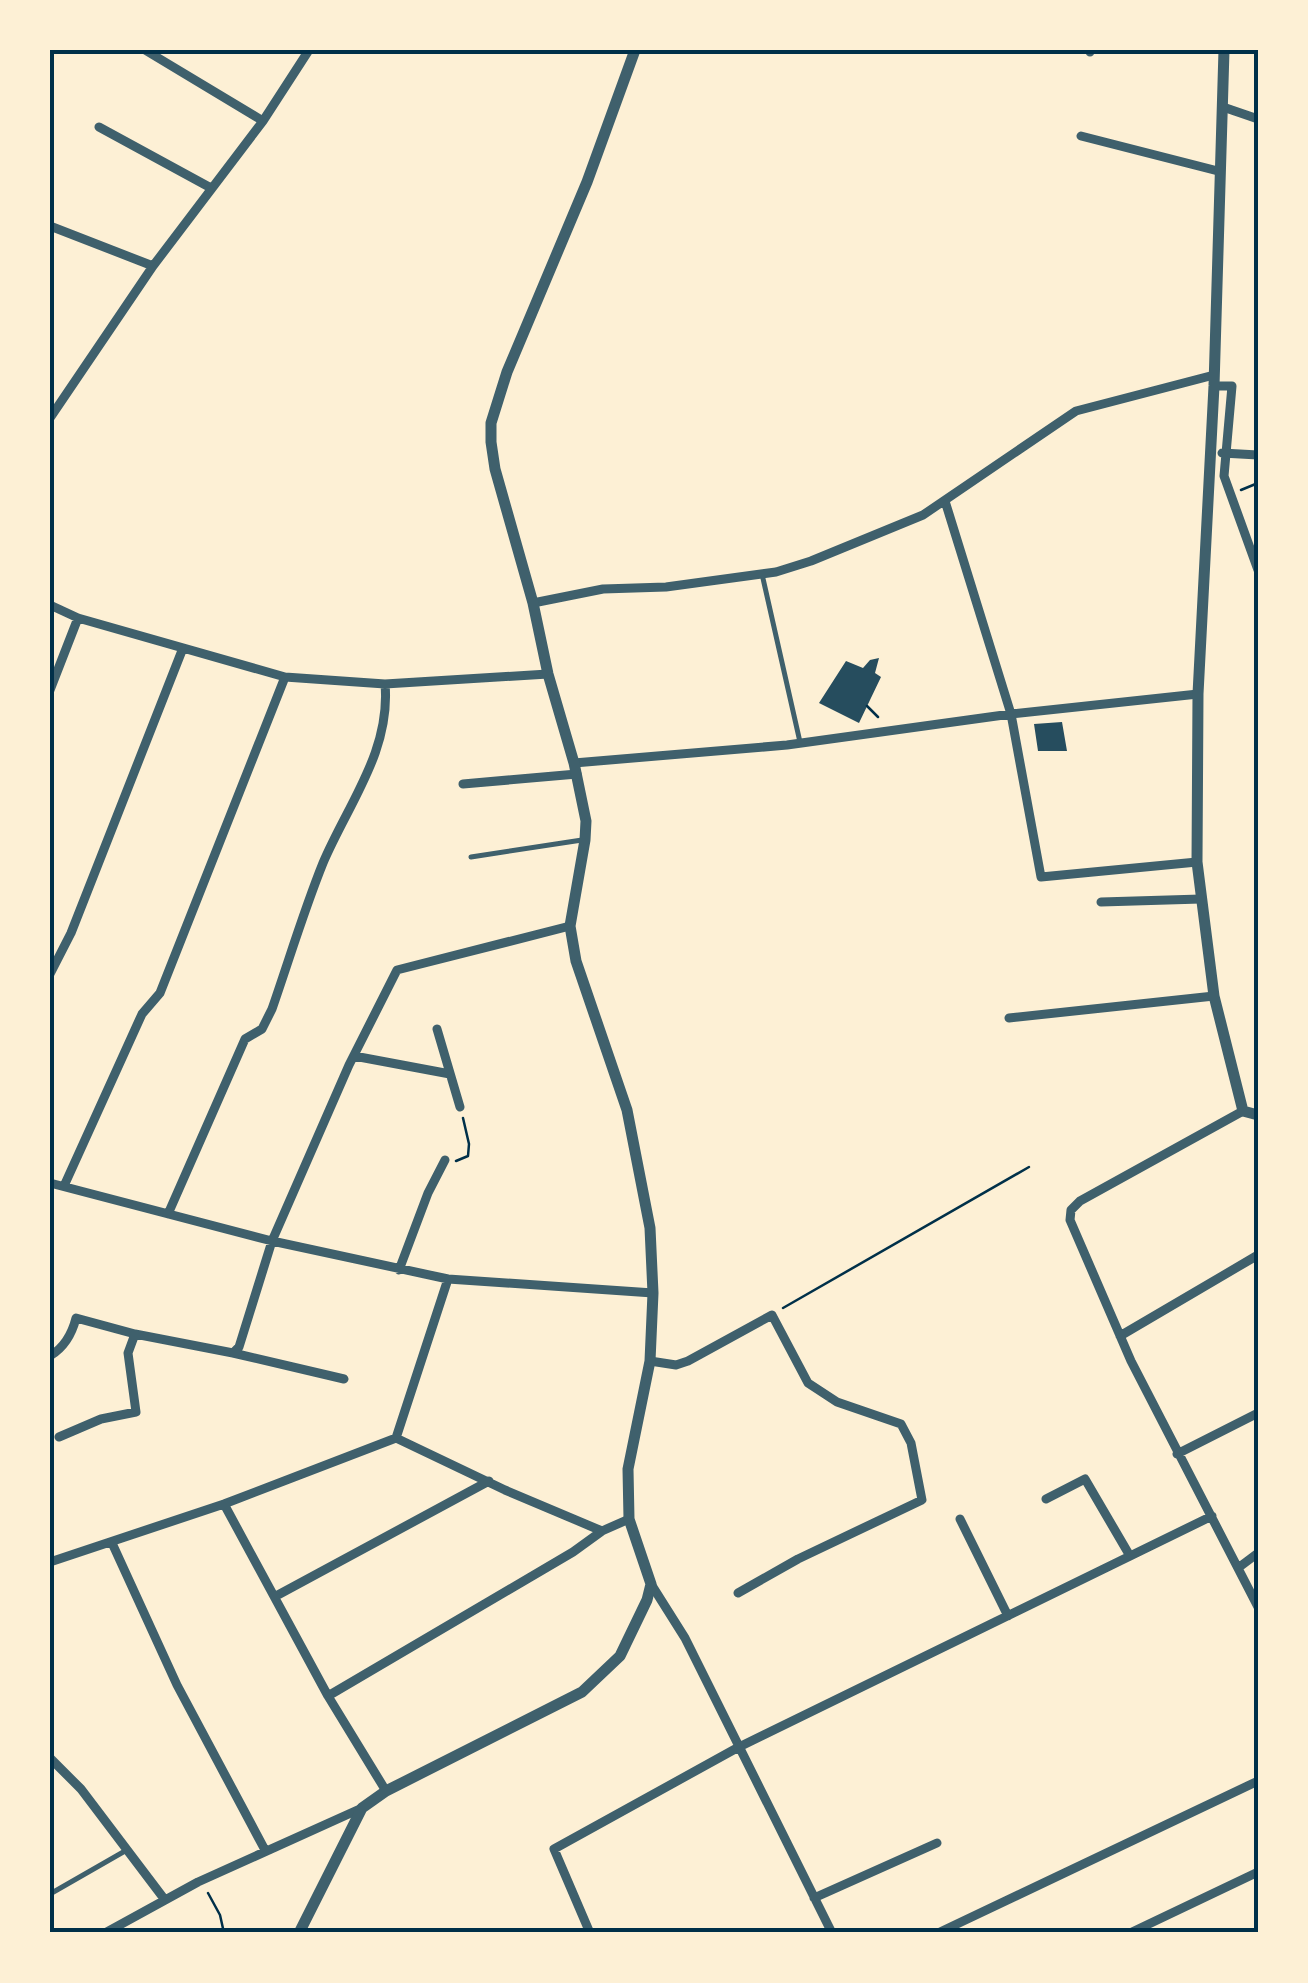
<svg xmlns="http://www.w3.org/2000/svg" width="1308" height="1983" viewBox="0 0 1308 1983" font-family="Mulish,sans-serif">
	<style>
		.building { fill: #264d5e }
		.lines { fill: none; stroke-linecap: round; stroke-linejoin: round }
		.path { stroke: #003049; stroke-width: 2.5 }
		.service { stroke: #3f606c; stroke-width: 5 }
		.minor { stroke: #3f606c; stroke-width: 9 }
		.tertiary { stroke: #3f606c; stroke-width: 11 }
		.neatline { fill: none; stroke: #003049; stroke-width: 4 }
	</style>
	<rect width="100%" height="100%" fill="#fdf0d5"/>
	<path class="building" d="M879,658L875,673L881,677L859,723L819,703L846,661L863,668L870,660Z
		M1062,722L1067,751H1038L1034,724Z"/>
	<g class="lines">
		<path class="path" d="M1241,490L1258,483
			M867,706L878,717
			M456,1161L468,1156L469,1144L463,1118
			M783,1308L1029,1167
			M208,1893L220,1915L224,1933"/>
		<path class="service" d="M762,574L800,742
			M471,857L582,840
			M50,1894L125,1851"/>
		<path class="minor" d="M145,50L263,121
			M1090,52V50
			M1223,107L1258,119
			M99,127L211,188
			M1081,136L1218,171
			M50,226L153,266
			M1214,386H1232L1224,476L1258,570
			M50,418L153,266L263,121L309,50
			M1222,453L1258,455
			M945,501L1011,714L1041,877L1197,862
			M533,603L603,589L666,587L776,572L811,561L923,515L1076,411L1214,375
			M50,605L78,618L285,677L385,684L548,674
			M50,690L78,618
			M574,763L787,745L1011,714L1198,694
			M463,784L577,774
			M1101,902L1201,899
			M50,974L71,933L183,648
			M1009,1018L1214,996
			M437,1029L460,1107
			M354,1056L450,1074
			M1243,1111L1080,1201L1071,1210L1070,1220L1131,1361L1258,1607
			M50,1183L272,1241L448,1279L653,1293
			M64,1186L142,1014L160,993L285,677
			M168,1214L245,1039L262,1029L272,1009C289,960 304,910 323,863C348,804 391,751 385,684
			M399,1270L428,1193L445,1160
			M1120,1336L1258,1255
			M233,1353L344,1379
			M50,1356C65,1347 72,1334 76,1318L135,1334L233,1353L239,1347L272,1241L349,1065L397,970L570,926
			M650,1361L676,1365L688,1361L772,1315L808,1383L837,1402L901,1424L911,1443L922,1500L798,1559L738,1593
			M59,1437L101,1419L136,1412L128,1353L135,1334
			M396,1438L448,1279
			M1177,1454L1258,1413
			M1046,1499L1085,1479L1130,1556
			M224,1504L328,1696L386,1791
			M960,1519L1008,1616
			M112,1543L177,1685L265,1850
			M50,1562L224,1504L396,1438L505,1490L602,1531
			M1238,1568L1258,1553
			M651,1584L685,1638L832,1933
			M276,1596L489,1481
			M328,1696L573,1552L602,1531L629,1519
			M50,1758L81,1789L165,1900
			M814,1898L937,1843
			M105,1933L198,1882L362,1808
			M590,1933L554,1849L737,1748L1212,1516
			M938,1933L1258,1781
			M1130,1933L1258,1872"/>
		<path class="tertiary" d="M1224,50L1214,386L1198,694L1197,862L1214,996L1243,1111L1258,1115
			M299,1933L362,1808L386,1791L582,1692L620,1656L647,1600L651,1584L629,1519L628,1469L650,1361L653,1293L650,1228L627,1110L576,961L570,926L585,840L586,821L574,763L548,674L533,603L495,469L491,442V423L507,372L587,182L635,50"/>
	</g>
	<rect width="1308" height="1983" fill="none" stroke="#fdf0d5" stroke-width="105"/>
	<rect x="52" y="52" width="1204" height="1878" class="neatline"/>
</svg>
